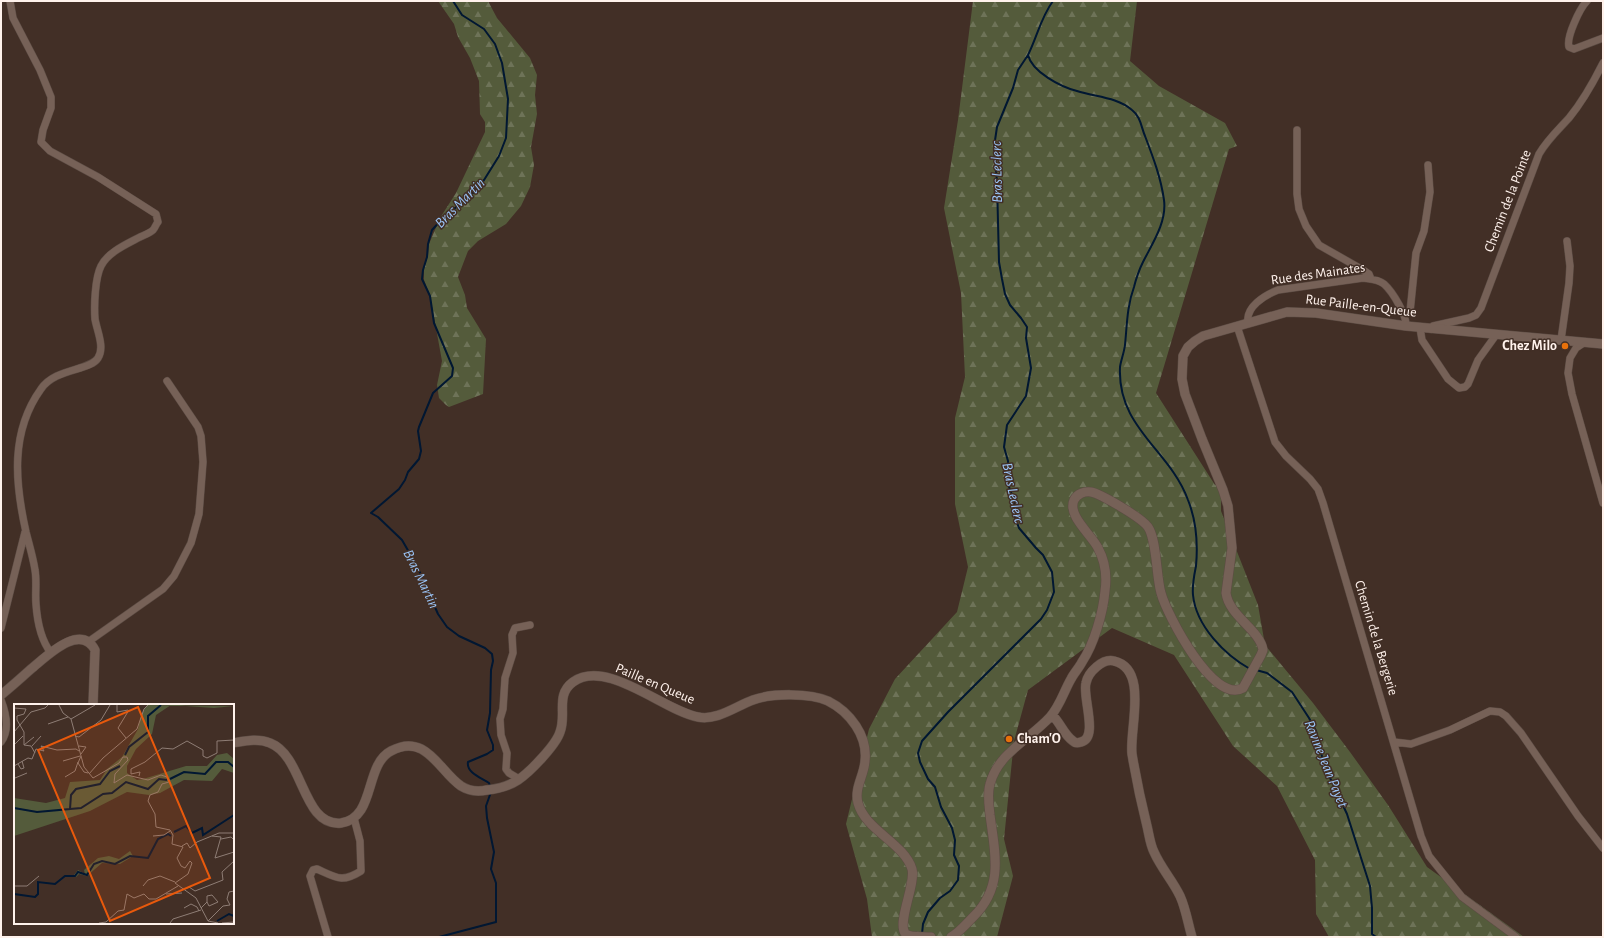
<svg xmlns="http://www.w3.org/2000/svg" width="1604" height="938" viewBox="0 0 1604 938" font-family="'Alegreya Sans',sans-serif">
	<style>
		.forest { fill: url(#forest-firs) }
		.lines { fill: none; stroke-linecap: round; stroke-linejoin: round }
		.stream { stroke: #011732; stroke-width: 2 }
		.street-casing { stroke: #5c4c44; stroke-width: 8 }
		.secondary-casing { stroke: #5c4c44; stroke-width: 10 }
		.street { stroke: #766157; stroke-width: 7 }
		.secondary { stroke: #766157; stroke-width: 9 }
		.food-dot { fill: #e8710a; stroke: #422f26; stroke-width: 1.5 }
		.labels { text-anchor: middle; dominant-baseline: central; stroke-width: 3; stroke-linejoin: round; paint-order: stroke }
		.street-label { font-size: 14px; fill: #fff2ec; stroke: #422f26 }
		.poi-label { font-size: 14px; font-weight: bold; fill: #fff2ec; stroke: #422f26; text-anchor: end }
		.water-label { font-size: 15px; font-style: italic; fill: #9bc5f8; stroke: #422f26 }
		.inset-river { fill: none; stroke: #011732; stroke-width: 2 }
		.inset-road { fill: none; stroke: #8e7d75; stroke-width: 1 }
		.view { fill: #e8590c; fill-opacity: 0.15; stroke: #e8590c; stroke-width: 2 }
		.inset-edge { fill: none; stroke: #fff2ec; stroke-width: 2 }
	</style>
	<defs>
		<pattern id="forest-firs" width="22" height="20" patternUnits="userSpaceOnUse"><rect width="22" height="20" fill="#545b3b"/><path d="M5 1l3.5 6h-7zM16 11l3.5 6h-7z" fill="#6e7358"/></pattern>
	</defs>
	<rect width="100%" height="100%" fill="#422f26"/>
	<path class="forest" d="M438,1H488L497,18L530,58L537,75L535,95L537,114L531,147L534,165L530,187L521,206L506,224L478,241L468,251L458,277L465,295L467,308L486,339L483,394L449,407L446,405L439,398L437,385L442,361L430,295L424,280V268L428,256L429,244L440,218L456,193L485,132V122L480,114L479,81L470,58L458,37L454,24Z
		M973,1H1137L1130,61L1159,86L1225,123L1237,146L1229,149L1156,393L1215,485L1221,483V511L1258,605L1265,645L1313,703L1350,752L1388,805L1427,867L1524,937H1329L1316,914L1315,860L1277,786L1233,746L1174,655L1112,628L1028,690L1014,741L1004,839L1013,876L997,937H872L867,899L846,824L869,729L895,679L957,612L968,567L955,504V418L965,377L961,293L944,208L958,120Z"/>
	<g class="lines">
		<path class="stream" d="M453,1L462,15L484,29L495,44L502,63L508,99L506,138L499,156L484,180L473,193L443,218L432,230L428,244L427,257L423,270L422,279L430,296L434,323L453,368L452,376L433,393L419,427L418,431L421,451L419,459L408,472L405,480L399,489L371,513L378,517L402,540L417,566L438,614L447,627L459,636L485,648L492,654L493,661L491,670L490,713L487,730L493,745V750L487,754L468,762C466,773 482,778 489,783L490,786
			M1053,1C1041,17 1037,37 1028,55C1032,72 1061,87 1077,91C1095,97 1117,97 1132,110C1141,117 1141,127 1145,136C1153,157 1161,178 1164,200C1167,222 1152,244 1143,262C1139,270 1136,279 1134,287C1127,306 1127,325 1125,345C1124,353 1121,360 1120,367C1117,428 1170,450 1188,500C1196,520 1198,544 1196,566C1194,576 1192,585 1193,595C1196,626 1225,655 1250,669
			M1256,670L1267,673L1292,692L1309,718L1316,731L1324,765L1347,814L1370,886L1372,908V934L1376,937
			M922,934L923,924L928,912L940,898L950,891L958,880L959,866L954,855L955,840L952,828L941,807L935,787L928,779L920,762L918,753L922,741L948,712L1041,619L1047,610L1054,592L1052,572L1043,555L1036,548L1019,528L1015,517L1014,500L1009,487L1008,461L1004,447L1007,425L1026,396L1031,368L1026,338L1027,327L1021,318L1010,305L1005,294L1002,279L999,262L997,182L994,147L997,127L1013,88L1018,70L1028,55
			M439,937L496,922V883L491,869L494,852L487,818L486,806L491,792"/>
		<g class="street-casing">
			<path id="street" d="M10,1L13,18L40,70L51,97V108L43,130L41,142L50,151L98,177L156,214L158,222C156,224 155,228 153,230C150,233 144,235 140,237C127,244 108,252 101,266C95,278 94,305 95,319C97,331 105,347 98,358C90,371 55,368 41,389C10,432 15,483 26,532C29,544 33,557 35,570C37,581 35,593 36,604C37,619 41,640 51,653
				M1587,1C1580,8 1566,37 1569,47L1574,49L1603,38
				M1297,130V194L1299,209L1306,226L1319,245L1363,270L1369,274L1371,279
				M1405,315L1410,312L1416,253L1424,231L1430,192L1428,165
				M1248,323C1245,307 1265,295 1278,290L1363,278C1370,279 1378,279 1384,284C1393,292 1407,316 1406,326
				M1237,326L1275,442L1286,456L1310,479L1318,489L1323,503L1421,836L1429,856L1462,897L1516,937
				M1420,328L1422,340L1448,379L1459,388L1465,387L1468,384L1478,360L1496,335
				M1431,329L1433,326L1469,318L1476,315L1481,308L1539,154C1547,140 1558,130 1569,118C1583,101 1593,83 1603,63
				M1561,340L1569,283L1570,266L1567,241
				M1585,342L1576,348L1570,358L1568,373L1572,394L1603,503
				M1,628L25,532
				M88,642L163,589L174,576L191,543L199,514L203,462L201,436L198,427L167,381
				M1,700C6,713 10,730 1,742
				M1394,742L1411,744L1450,730L1490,711L1500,712L1506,716L1521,733L1578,816L1603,848
				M519,779L509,773L506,769L507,753L501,735L500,719L503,709L505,678L513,653L512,635L515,628L530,625
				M328,937L310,876L313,870L317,869C337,878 342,883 361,871L360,841L354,818"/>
		</g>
		<g class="secondary-casing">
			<path id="secondary" d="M1,695C11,687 21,678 31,669C46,657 80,622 95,650L93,705
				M1052,715C1060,722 1064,735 1073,741C1075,743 1078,743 1081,742C1099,738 1082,696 1086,683C1088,672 1103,658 1114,661C1149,669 1129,730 1132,754C1136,778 1141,802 1147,826C1149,834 1150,844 1154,852C1161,868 1173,881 1180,896C1186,909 1188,924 1192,937
				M233,743C245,741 258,738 270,743C304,756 302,827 341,823C376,818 364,765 391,751C426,732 439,771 461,786C469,791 478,792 487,790C497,789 509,786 518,780C530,772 556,745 560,732C567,715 555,695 573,682C607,658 664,711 698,717C717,721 736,706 753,700C772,693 810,693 828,701C850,712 868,736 865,761C864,776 854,788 858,803C865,830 904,843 912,869C916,884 897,922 905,933C909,938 925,936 931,937
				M951,937C960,932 967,923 974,916C1004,886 995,853 990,815C989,805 987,794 990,784C998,753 1030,739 1050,717C1060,706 1064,691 1071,679C1074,673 1079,668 1082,662C1094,644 1103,613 1105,591C1107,577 1105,561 1098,548C1092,535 1067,516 1074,500C1077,494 1084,491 1091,492C1101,494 1142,518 1148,527C1157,540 1156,576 1161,593C1167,615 1214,705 1243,688L1261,655L1263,650C1260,630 1229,616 1226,593L1232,548L1228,506L1223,490L1202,439L1185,394L1182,379L1183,356L1188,347L1195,341L1203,336L1287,312L1316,313L1406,326L1603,344"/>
		</g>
		<use href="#street" class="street"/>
		<use href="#secondary" class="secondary"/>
	</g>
	<g class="food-dot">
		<circle cx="1565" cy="346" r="4"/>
		<circle cx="1009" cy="739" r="4"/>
	</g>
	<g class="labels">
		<g class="street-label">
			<text transform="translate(1508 201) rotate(-69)">Chemin de la Pointe</text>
			<text transform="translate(1318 274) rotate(-8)">Rue des Mainates</text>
			<text transform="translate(1361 306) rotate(7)">Rue Paille-en-Queue</text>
			<text transform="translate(1376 638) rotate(73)">Chemin de la Bergerie</text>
			<text transform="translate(655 684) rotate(23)">Paille en Queue</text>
		</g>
		<g class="poi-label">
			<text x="1557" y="346">Chez Milo</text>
			<text x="1017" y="739" text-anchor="start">Cham'O</text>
		</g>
		<g class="water-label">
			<text transform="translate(997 172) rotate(-91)">Bras Leclerc</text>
			<text transform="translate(460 203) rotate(-45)">Bras Martin</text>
			<text transform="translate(1013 493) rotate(78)">Bras Leclerc</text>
			<text transform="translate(421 579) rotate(64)">Bras Martin</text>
			<text transform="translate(1326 764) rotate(68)">Ravine Jean Payet</text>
		</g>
	</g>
	<g transform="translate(14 704)">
		<rect width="220" height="220" fill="#422f26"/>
		<path d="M133,1L220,2L200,4L157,1L142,11L138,30L122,45L113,62V69L123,76L129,75L172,62H193L203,51L213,49L220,55V69L208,65L198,77L170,76L146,89L135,91L113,88L76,107L0,132V94L32,99L51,94L56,78L86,76L93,65L108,53L124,25L127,11ZM116,147L119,152L106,160L88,159L73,172L65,170L62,173H51V171H60L64,166L71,170L70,166L84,154L95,152L105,155Z" fill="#545b3b"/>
		<path class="inset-river" d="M111,51L115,43L134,28V12L147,1M156,75L170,68L191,70L202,58H214L220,63M0,104L23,108L56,105L57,91L62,85L86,80L96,67L106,62M56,105L67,104L89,90L98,89L112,78L134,85L145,75L153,76M160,128L172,122L178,129L188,124L189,131L220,111M0,190L21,193L24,190V178L41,180L51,172H61L64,168L73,171L80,160L88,157L101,160L116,152L134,154L144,135L154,130L157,132M203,217L215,210L220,212"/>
		<path class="inset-road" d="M45,1L49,9L57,15L70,63L79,74L105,59L109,53H113L114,56L101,70L100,79L113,71L134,76L147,71L153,73L155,78L148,80L144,88L136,91L134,97L141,110L142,123L156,126L159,131L158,140L169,143L163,154L167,162L171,164L176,157L178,159L174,170L161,179L182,194L194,217L204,219M103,1V8L114,6M0,4L12,5L10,10L3,12V16L10,28V41L17,42L21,49M57,15L81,1M34,20L54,13M0,28L17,8L31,4L34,1M61,32L65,33L87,16L96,1M112,34L104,24L115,6M0,41L9,32M10,41L20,33M18,42L27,32M65,42L72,43L67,50M67,52L64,59L70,68L74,69M49,57L66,52M4,60L7,65L10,64L8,57M0,62L14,54L18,55L22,45L30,47L27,42L43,46L62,45L65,47M75,70L89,54L123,25L130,5L134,1M125,72L126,68L117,70V65L131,58L148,44L159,45L173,37L189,46V52L193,54L203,49V37L220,36M51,73L61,67L64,58M1,74L13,69M139,132L150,131L156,127M198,132L207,133L201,154L220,148M207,135L217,133L220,136M168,142L173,139L176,144L183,138L205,129H220M0,182H13L25,172M129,182L134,176L146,172L161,178M171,185L175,183L181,187L209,176L208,168L220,157M152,190L168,189M170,204L177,200L183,203L185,207M187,204L193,198L195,202L204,198L198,191L193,192V198M194,217L209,202L216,201L213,195L215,188L220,187M85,219L92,218L104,207L110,206L113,190L120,194L130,190L135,195H142L164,182M156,219L159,215L187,206M208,219L220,218"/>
		<path class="view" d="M124,3L196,174L96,217L24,46Z"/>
		<rect width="220" height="220" class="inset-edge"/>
	</g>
	<rect width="1604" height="938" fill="none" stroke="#fff2ec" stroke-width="4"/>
</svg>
